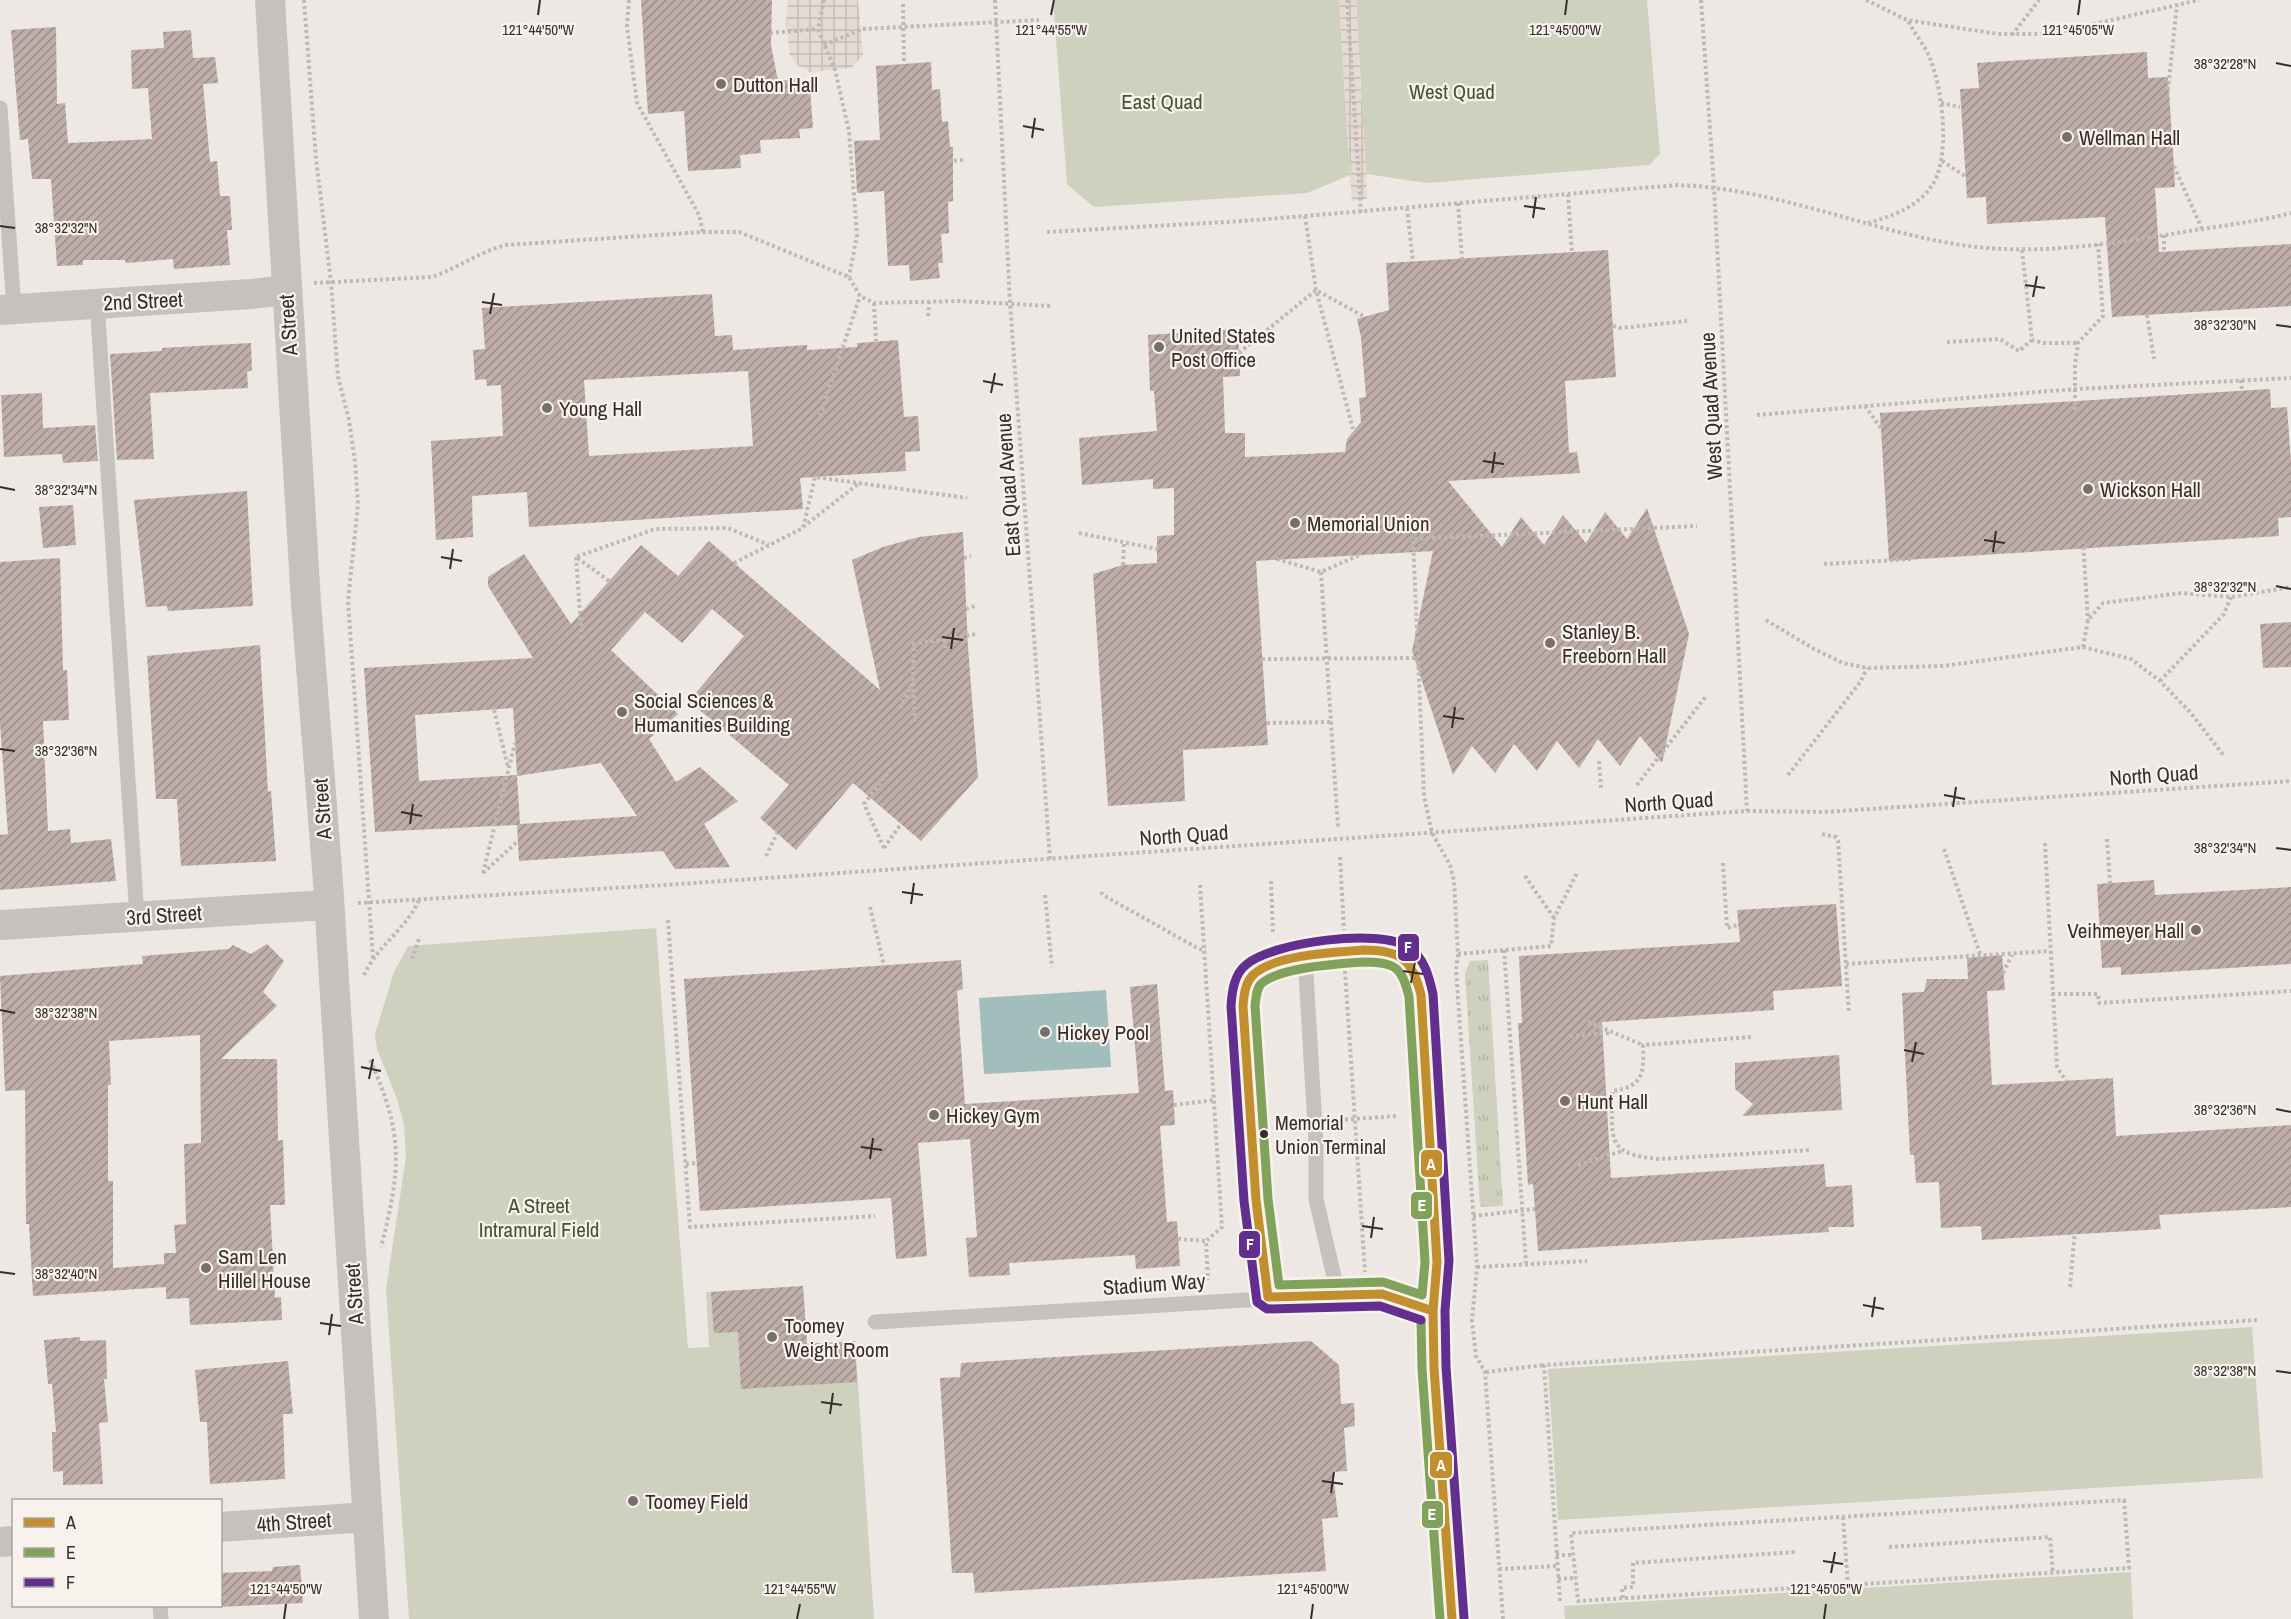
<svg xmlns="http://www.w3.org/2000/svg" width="2291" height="1619" viewBox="0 0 2291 1619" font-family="'Archivo Narrow',sans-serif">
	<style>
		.grass { fill: url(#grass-tufts) }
		.park { fill: #cfd1bf }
		.plaza { fill: url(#plaza-grid) }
		.water { fill: #a1bdbc }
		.building { fill: url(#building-hatch); fill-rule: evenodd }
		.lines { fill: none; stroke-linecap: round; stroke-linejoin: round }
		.path { stroke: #bfb9b5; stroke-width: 4; stroke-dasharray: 3 3; stroke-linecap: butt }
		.lane { stroke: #c6c1bd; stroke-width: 15 }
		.street { stroke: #c6c1bd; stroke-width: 30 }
		.bus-1-casing { stroke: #f8f2ec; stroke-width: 14 }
		.bus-2-casing { stroke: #f8f2ec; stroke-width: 14 }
		.bus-3-casing { stroke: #f8f2ec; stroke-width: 14 }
		.bus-1 { stroke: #c18f2d; stroke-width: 9 }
		.bus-2 { stroke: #80a25b; stroke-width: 9 }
		.bus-3 { stroke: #622f8e; stroke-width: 9 }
		.ticks { fill: none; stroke: #372e2b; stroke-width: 2 }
		.poi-dot { fill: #776f6c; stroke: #f8f2ec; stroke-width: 2 }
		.bus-dot { fill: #372e2b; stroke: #f8f2ec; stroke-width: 2 }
		.labels { text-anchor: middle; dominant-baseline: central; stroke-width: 4.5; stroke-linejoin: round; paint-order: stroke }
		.bus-label { font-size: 20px; fill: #372e2b; stroke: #f8f2ec; text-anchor: start }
		.poi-label { font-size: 21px; fill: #372e2b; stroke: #f8f2ec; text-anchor: start }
		.park-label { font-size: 21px; fill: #475331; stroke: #f8f2ec }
		.street-label { font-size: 21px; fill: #372e2b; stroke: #f8f2ec }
		.ticks-label { font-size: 15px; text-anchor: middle; fill: #372e2b; stroke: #f8f2ec; stroke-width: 4.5; stroke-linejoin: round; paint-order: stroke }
		.line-badge { stroke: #f8f2ec; stroke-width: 2 }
		.badge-label { font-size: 16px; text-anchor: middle; font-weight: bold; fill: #fff }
	</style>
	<defs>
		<pattern id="grass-tufts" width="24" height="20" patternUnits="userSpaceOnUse" patternTransform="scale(1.5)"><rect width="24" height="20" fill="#cfd1bf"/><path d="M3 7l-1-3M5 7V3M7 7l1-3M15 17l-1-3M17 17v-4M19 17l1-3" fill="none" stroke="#b2b4a4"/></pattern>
		<pattern id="plaza-grid" width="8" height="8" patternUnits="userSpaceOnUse" patternTransform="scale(1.5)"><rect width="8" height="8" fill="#e6dbd2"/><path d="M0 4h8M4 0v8" fill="none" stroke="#c6bcb4"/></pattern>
		<pattern id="building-hatch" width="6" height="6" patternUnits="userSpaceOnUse" patternTransform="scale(1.5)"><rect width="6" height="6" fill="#bfada7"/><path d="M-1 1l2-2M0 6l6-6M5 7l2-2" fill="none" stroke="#9c8d88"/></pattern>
	</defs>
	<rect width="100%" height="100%" fill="#ede8e4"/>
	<path class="grass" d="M1488,960L1503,1206L1480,1207L1465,973L1470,961Z"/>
	<path class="park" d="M1053,0H1339L1350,175L1307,193L1094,207L1067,184Z
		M1356,0H1647L1660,154L1649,165L1427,183L1366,174Z
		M656,928L688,1348L709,1347L706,1292L803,1286L807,1344L855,1341L874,1619H409L386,1289L406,1157L404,1124L397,1099L377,1049L375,1034L394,972L408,946Z
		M2252,1327L2263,1478L1558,1520L1548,1369Z
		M2131,1572L2133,1619H1565L1564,1606Z"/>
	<path class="plaza" d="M788,0H858L863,55L852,68L810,72L797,65L790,55L786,23Z
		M1339,0H1356L1366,174L1367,199L1352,201Z"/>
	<path class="water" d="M1106,990L1111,1067L984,1074L979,998Z"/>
	<path class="building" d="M641,0H772L771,45L778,81L797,79V88H810L813,128L799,129L800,138L760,140L761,153L740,155L741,168L688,171L684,111L648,114Z
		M56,27L57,104L65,103L68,143L152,139L148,88L132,89L131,50L164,48L163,32L191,30L193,58L215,57L218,83L203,84L210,162L217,161L220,196H230L232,230H227L230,265L174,269L173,259L126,263L125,260H83V265L57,266L51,179H32L28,139L20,140L11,30Z
		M2147,52L2148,78L2168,77L2174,166L2175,187L2155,188L2159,252L2291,244V306L2112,317L2105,217L1987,224L1986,197L1967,198L1960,89L1979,88L1977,63Z
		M931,62L932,90L940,89L942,122L948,121L950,147H953V201L948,202L949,233L941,234L943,263H938L940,278L910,281L909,265L888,266L884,191L857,193L854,141L880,140L876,66Z
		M1608,250L1616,377L1565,381L1569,453L1577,452L1580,473L1448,481L1502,547L1521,517L1544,545L1563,515L1586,543L1605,512L1627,539L1647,508L1689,634L1662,763L1640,736L1620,766L1598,739L1579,768L1557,741L1537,771L1514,744L1495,773L1472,746L1453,775L1412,651L1433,551L1256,561L1268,745L1183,750L1185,801L1108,806L1093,574L1123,565L1157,563V536L1174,535V488L1153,489V479L1082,485L1079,438L1157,431L1154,391H1150L1148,335L1238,329L1240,376L1223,377L1225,433H1245V457L1345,452L1347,439L1361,422L1359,398L1366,397L1361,337L1357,319L1389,310L1386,263Z
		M712,294L715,336L732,335L733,350L807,345V350L857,347V343L898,340L904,417L918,416L920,451L905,452L906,471L800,478L803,509L529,527L527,492L472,496L473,537L436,540L431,441L503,436L501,385L487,386L486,379L475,380L473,350L485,349L482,308ZM748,371L753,446L589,456L584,380Z
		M251,343L252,370L247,372L248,388L150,393L154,459L117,460L110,354L162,351V348Z
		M2270,389L2271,408L2287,407L2291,462V517L2278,518L2279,536L1889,561L1880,413Z
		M42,393L43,428L95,425L98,461L63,463L62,454L4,457L1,395Z
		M247,491L253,606L168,611L167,606L146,607L134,500Z
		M73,505L76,545L43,548L39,507Z
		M963,532L968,647L978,777L921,841L853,783L796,850L760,818L789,785L689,701L744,636L712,609L682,643L645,612L611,650L678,714L649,739L676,782L700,767L738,801L704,824L730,867L675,869L663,851L519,861L517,825L375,832L364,668L533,658L488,586V577L524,554L571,624L641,545L678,576L709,541L880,690L852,560L883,547L919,537ZM513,708L517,775L419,781L415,715ZM601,763L637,816L520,824L517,776Z
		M60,558L63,670H67L69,720L43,721L48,831L70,829L71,843L111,839L116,881L0,890V835L8,834L0,723V562Z
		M2291,622V667L2263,668L2260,624Z
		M260,645L268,792L271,791L276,861L181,866L177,799H156L147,656Z
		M2154,880L2155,895L2291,887V964L2121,975V967L2102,968L2097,884Z
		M1836,904L1842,986L1773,991L1774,1010L1602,1022L1611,1178L1824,1164L1826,1187L1852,1185L1854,1227H1828L1829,1232L1538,1251L1533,1184L1528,1185L1518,1023H1522L1519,956L1740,942L1737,910Z
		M267,944L284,961L263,992L277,1006L221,1059H277L278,1141L283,1140L285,1205H270L275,1298L281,1297L282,1320L190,1325L189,1298L166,1299V1287L33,1296L29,1224H26L25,1090L5,1091L0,976L143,964L142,956L229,949L233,945L251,954ZM200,1035L201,1143L184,1144L186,1224L174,1225L176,1253H164V1264L113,1268V1181H108V1085H111L109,1041Z
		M2002,955L2005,990L1987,991L1992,1085L2113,1078L2116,1136L2291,1125V1207L2159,1215L2161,1229L1982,1240L1981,1226L1941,1228L1939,1182L1916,1183L1914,1155H1910L1902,993L1924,992L1927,979H1968L1967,958Z
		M961,960L963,989L957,991L965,1104L1139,1093L1130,987L1157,984L1165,1091L1173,1090L1175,1125L1160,1126L1167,1222L1177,1221L1180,1266L1136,1269L1135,1255L1009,1263L1010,1275L969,1277L966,1238L977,1237L970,1139L918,1143L927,1256L896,1259L891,1198L700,1211L684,979Z
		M1839,1055L1842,1110L1742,1116L1753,1104L1735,1089V1063Z
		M803,1286L807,1344L855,1341L857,1382L741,1389L738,1332L714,1333L711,1292Z
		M80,1337V1341L106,1340L107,1379H104L108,1422L99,1423L103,1484L63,1485V1471L53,1472L52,1432H56L52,1384H48L44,1340Z
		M1311,1341L1339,1365L1341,1404L1354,1403L1355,1426L1344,1428L1347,1471L1333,1472L1338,1517L1322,1519L1326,1571L975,1593L973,1573H952L940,1378L960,1377L961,1363Z
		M288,1361L293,1414H283L285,1479L210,1484L207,1422H200L195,1370Z
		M300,1565L303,1603L220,1607V1573L272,1571L273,1567Z"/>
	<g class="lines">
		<path class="path" d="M304,0L316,159L331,282L338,377L349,420L355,462L358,504L348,601L373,958
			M629,0L627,26L637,103L699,215L703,232
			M824,0L818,29L835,70L849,131L857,235L849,277
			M995,0L1010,302L1050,859
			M1347,0L1361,212
			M1701,0L1714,187L1747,811
			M1866,0L1907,20L1998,34H2051L2199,0
			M903,4L904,64
			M770,33L818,29
			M2012,35L2039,0
			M824,45L862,29L1039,20
			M2168,90L2177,5
			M1941,103L1960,107
			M948,161L964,160
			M1942,161L1965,176
			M2174,166L2202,229
			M1568,194L1572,253
			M1458,203L1462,259
			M1407,208L1413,262
			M1305,216L1316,290L1353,429
			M1868,223C1890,217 1916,208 1931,187C1951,160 1943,92 1931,61C1926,47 1915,34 1908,21
			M1047,232L1243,221L1677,185C1775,188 1865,230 1961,245C2035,256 2111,244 2183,232C2220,226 2256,222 2291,213
			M2164,235V252
			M2022,250L2032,340L2044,343H2078
			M314,283L432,277C458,268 479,252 506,245L703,232H739L849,277L860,296L874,303L959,301L1051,306
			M874,303L876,341
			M2147,315L2154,359
			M928,316L929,302
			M1613,326L1621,328L1687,321
			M1947,342L2000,339L2019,351L2032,340
			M1239,353L1316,290L1365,317
			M2241,380L2242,391
			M1865,406L1881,428
			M2075,410V365L2078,343L2103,316L2098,244
			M1757,415L2076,389L2291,378
			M820,416L860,296
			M803,527L858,484
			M1079,533L1157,549
			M2083,541L2088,620
			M576,557L582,640
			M964,558L971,556
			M1277,559L1321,572L1362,554
			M734,563L803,528L815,477L967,498
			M1824,564L1913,559
			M1123,565L1124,543
			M1321,572L1338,828
			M609,581L576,557L655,529L728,528L769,545
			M966,609L975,606
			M1766,620L1814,649L1843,663L1867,668L1943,666L2083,647L2131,659L2160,681L2190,712L2224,756
			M944,639L945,648
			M2083,647L2088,620L2103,603L2182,593L2231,597L2291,587
			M1262,659L1418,658
			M2160,681L2224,614L2231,597
			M913,683L915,721
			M900,708L913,682L914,644L977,634
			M494,710L508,767
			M1267,723L1331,722
			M1599,761L1601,788
			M1788,775L1861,681L1867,668
			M1637,785L1707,695
			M1822,834L1836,837L1838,841L1849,1014
			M2107,839L2110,883
			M2045,843L2057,1067L2066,1081
			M884,848L864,804L892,767
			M884,848L901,824
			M1944,849L1981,957
			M766,856L777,833
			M1340,857L1344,930
			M701,861L703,868
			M1723,863L1727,928L1738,925
			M483,873L515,743
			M483,873L518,841
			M1525,876L1554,918
			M1271,881L1273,934
			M1200,885L1222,1227L1206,1241L1208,1280
			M1101,892L1103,895L1199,949L1206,950
			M1045,895L1052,967
			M358,903L664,885L1747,811L1824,812L2291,781
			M870,907L884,965
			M668,920L690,1227L875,1216
			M1504,950L1526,1263
			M1458,954L1551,946L1554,918L1577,873
			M412,959L420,936
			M1846,964L2050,951
			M1345,971L1365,1272
			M2003,973L2012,955
			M364,975C377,946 407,928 419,900
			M2052,994H2098L2099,1003L2291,991
			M1588,1022L1643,1045
			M1570,1036L1611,1033
			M1751,1037L1643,1045C1644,1072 1644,1087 1612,1091C1613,1137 1603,1154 1659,1159L1811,1150
			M370,1060C404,1134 401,1170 381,1247
			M1174,1105L1214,1100
			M1339,1120L1398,1116
			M686,1164L697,1163
			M1578,1165L1622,1151
			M1473,1216L1535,1209
			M1178,1239L1206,1241
			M1477,1267L1587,1261
			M2070,1287L2075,1229
			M1486,1372L1544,1365
			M2124,1500L2129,1568L1578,1601L1571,1533Z
			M1843,1517L1848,1585
			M1889,1547L2050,1537L2053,1573
			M1556,1555H1573
			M1499,1569L1557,1566
			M1558,1579L1575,1578
			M1623,1598L1622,1588L1633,1587V1563L1796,1552
			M1560,1601L1544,1365L2257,1320
			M1503,1619L1485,1372L1476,1356L1472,1321L1477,1267L1456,970L1458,954L1454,881L1450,865L1432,833L1424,796L1413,539L1697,526"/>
		<path class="lane" d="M0,108L14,309
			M97,303L137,917
			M1305,957L1316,1142V1199L1338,1294
			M875,1322L1366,1293L1382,1294L1433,1311L1437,1262L1421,995C1410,954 1396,949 1355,951C1328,952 1265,957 1248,980C1232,1005 1263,1253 1268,1297
			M160,1606L161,1619"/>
		<path class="street" d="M270,0L306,603L328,882L374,1619
			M0,310L252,294L286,290
			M0,925L328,905
			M1433,1311L1434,1368L1452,1619
			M220,1527L368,1517
			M0,1542L14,1541"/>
		<g class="bus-1-casing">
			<path id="bus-1" d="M1363,950C1400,950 1412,958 1421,995L1437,1262L1433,1311L1382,1294L1268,1297L1256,1200L1243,1006C1244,995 1245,983 1253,975C1273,955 1335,952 1363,950Z
				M1433,1311L1434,1368L1452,1619"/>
		</g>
		<g class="bus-2-casing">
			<path id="bus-2" d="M1363,962C1394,962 1402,966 1409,997L1425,1262L1422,1295L1383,1282L1279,1285L1268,1199L1255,1006C1256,999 1256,989 1261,984C1279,967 1339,964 1363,962Z
				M1421,1320L1422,1369L1440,1619"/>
		</g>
		<g class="bus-3-casing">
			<path id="bus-3" d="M1421,1320L1380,1306L1267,1309L1257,1302L1244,1201L1231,1006C1232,991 1234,974 1247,964C1274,942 1379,928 1408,947C1424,957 1429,976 1433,994L1449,1261L1445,1311L1446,1367L1464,1618"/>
		</g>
		<use href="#bus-1" class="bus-1"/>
		<use href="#bus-2" class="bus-2"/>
		<use href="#bus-3" class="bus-3"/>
	</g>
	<path class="ticks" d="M538,15L540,0M1051,15L1054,0M1565,15L1567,0M2078,15L2080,0M2276,63L2291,66M1023,126L1044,130M1032,138L1035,118M1524,206L1545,209M1533,218L1536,197M0,226L15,228M2025,285L2045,288M2033,297L2037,276M482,302L502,305M490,314L494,293M2276,325L2291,327M983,381L1003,385M991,393L995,373M1483,461L1504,464M1492,473L1495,452M0,487L15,490M1984,540L2005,543M1993,552L1996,531M441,557L462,561M450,569L453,549M2276,586L2291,589M942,637L963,640M951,649L954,628M1443,716L1464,719M1452,728L1455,707M0,749L15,751M1944,795L1965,799M1953,807L1956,787M401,812L422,816M410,824L413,804M2276,848L2291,850M902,892L923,895M911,904L914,883M1403,971L1423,974M1411,983L1415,962M0,1010L15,1013M1904,1050L1924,1054M1912,1062L1916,1042M361,1067L381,1071M369,1079L373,1059M2276,1109L2291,1112M861,1147L882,1150M870,1159L873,1138M1362,1226L1383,1229M1371,1238L1374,1217M0,1272L15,1274M1863,1305L1884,1309M1872,1317L1875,1297M320,1323L341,1326M329,1335L332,1314M2276,1371L2291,1373M821,1402L842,1405M830,1414L833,1393M1322,1481L1343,1484M1331,1493L1334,1472M1823,1561L1843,1564M1831,1573L1835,1552M284,1619L286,1604M797,1619L800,1604M1311,1619L1313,1604M1824,1619L1826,1604"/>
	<g class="poi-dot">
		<circle cx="721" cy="84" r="6"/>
		<circle cx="2067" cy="137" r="6"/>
		<circle cx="1159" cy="347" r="6"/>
		<circle cx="547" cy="408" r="6"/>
		<circle cx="2088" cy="489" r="6"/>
		<circle cx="1295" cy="523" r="6"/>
		<circle cx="1550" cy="643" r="6"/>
		<circle cx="622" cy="712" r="6"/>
		<circle cx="2196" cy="930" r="6"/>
		<circle cx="1045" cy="1032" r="6"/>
		<circle cx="1565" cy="1101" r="6"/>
		<circle cx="934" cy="1115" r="6"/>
		<circle cx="206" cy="1268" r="6"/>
		<circle cx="772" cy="1337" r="6"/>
		<circle cx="633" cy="1501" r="6"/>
	</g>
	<circle class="bus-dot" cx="1264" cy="1134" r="5"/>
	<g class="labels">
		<g class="bus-label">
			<text x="1275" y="1122">Memorial<tspan x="1275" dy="24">Union Terminal</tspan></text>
		</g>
		<g class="poi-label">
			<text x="733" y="84">Dutton Hall</text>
			<text x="2079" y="137">Wellman Hall</text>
			<text x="1171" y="335">United States<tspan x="1171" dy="24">Post Office</tspan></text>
			<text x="559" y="408">Young Hall</text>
			<text x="2100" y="489">Wickson Hall</text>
			<text x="1307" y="523">Memorial Union</text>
			<text x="1562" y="631">Stanley B.<tspan x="1562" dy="24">Freeborn Hall</tspan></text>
			<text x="634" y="700">Social Sciences &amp;<tspan x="634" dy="24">Humanities Building</tspan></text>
			<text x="2184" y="930" text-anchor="end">Veihmeyer Hall</text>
			<text x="1057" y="1032">Hickey Pool</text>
			<text x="1577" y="1101">Hunt Hall</text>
			<text x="946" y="1115">Hickey Gym</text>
			<text x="218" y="1256">Sam Len<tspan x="218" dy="24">Hillel House</tspan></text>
			<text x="784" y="1325">Toomey<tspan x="784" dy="24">Weight Room</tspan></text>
			<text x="645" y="1501">Toomey Field</text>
		</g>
		<g class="park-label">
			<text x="1452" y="91">West Quad</text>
			<text x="1162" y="101">East Quad</text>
			<text x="539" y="1205">A Street<tspan x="539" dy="24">Intramural Field</tspan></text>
		</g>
		<g class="street-label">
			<text transform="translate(143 301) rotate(-3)">2nd Street</text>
			<text transform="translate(288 325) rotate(-94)">A Street</text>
			<text transform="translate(1711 406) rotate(-93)">West Quad Avenue</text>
			<text transform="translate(1008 485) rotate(-94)">East Quad Avenue</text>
			<text transform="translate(2154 775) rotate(-4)">North Quad</text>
			<text transform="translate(1669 802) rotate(-4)">North Quad</text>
			<text transform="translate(322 809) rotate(-94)">A Street</text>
			<text transform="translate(1184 835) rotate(-4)">North Quad</text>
			<text transform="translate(164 915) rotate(-4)">3rd Street</text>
			<text transform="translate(1154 1284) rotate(-4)">Stadium Way</text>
			<text transform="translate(354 1294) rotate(-94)">A Street</text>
			<text transform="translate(294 1522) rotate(-4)">4th Street</text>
		</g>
	</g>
	<g class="ticks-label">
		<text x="538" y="35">121°44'50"W</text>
		<text x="1051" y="35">121°44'55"W</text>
		<text x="1565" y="35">121°45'00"W</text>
		<text x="2078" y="35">121°45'05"W</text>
		<text x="2225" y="69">38°32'28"N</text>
		<text x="66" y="233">38°32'32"N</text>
		<text x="2225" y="330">38°32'30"N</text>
		<text x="66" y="495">38°32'34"N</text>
		<text x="2225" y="592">38°32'32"N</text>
		<text x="66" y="756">38°32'36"N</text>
		<text x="2225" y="853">38°32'34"N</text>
		<text x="66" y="1018">38°32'38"N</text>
		<text x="2225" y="1115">38°32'36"N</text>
		<text x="66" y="1279">38°32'40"N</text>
		<text x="2225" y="1376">38°32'38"N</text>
		<text x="286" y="1594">121°44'50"W</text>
		<text x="800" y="1594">121°44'55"W</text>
		<text x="1313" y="1594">121°45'00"W</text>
		<text x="1826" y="1594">121°45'05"W</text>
	</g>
	<g class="line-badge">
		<rect x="1397" y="933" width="23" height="29" rx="6" fill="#622f8e"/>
		<rect x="1420" y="1149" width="23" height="29" rx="6" fill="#c18f2d"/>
		<rect x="1410" y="1191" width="23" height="29" rx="6" fill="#80a25b"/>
		<rect x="1238" y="1230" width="23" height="29" rx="6" fill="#622f8e"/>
		<rect x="1429" y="1451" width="24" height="28" rx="6" fill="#c18f2d"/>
		<rect x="1421" y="1500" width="23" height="29" rx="6" fill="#80a25b"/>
	</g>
	<g class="badge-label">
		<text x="1408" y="953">F</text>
		<text x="1431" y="1170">A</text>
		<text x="1422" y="1211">E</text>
		<text x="1250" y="1250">F</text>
		<text x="1441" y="1471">A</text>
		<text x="1432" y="1520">E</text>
	</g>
	<rect x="12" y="1499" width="210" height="108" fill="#f8f2ec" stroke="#aba49f" stroke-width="1.5"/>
	<rect x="24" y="1518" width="30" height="9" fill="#c18f2d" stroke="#aba49f" stroke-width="1.5"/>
	<text x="66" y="1529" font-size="18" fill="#372e2b">A</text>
	<rect x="24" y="1548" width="30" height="9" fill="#80a25b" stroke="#aba49f" stroke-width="1.5"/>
	<text x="66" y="1559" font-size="18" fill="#372e2b">E</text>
	<rect x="24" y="1578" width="30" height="9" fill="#622f8e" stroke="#aba49f" stroke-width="1.5"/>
	<text x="66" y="1589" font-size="18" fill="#372e2b">F</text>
</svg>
